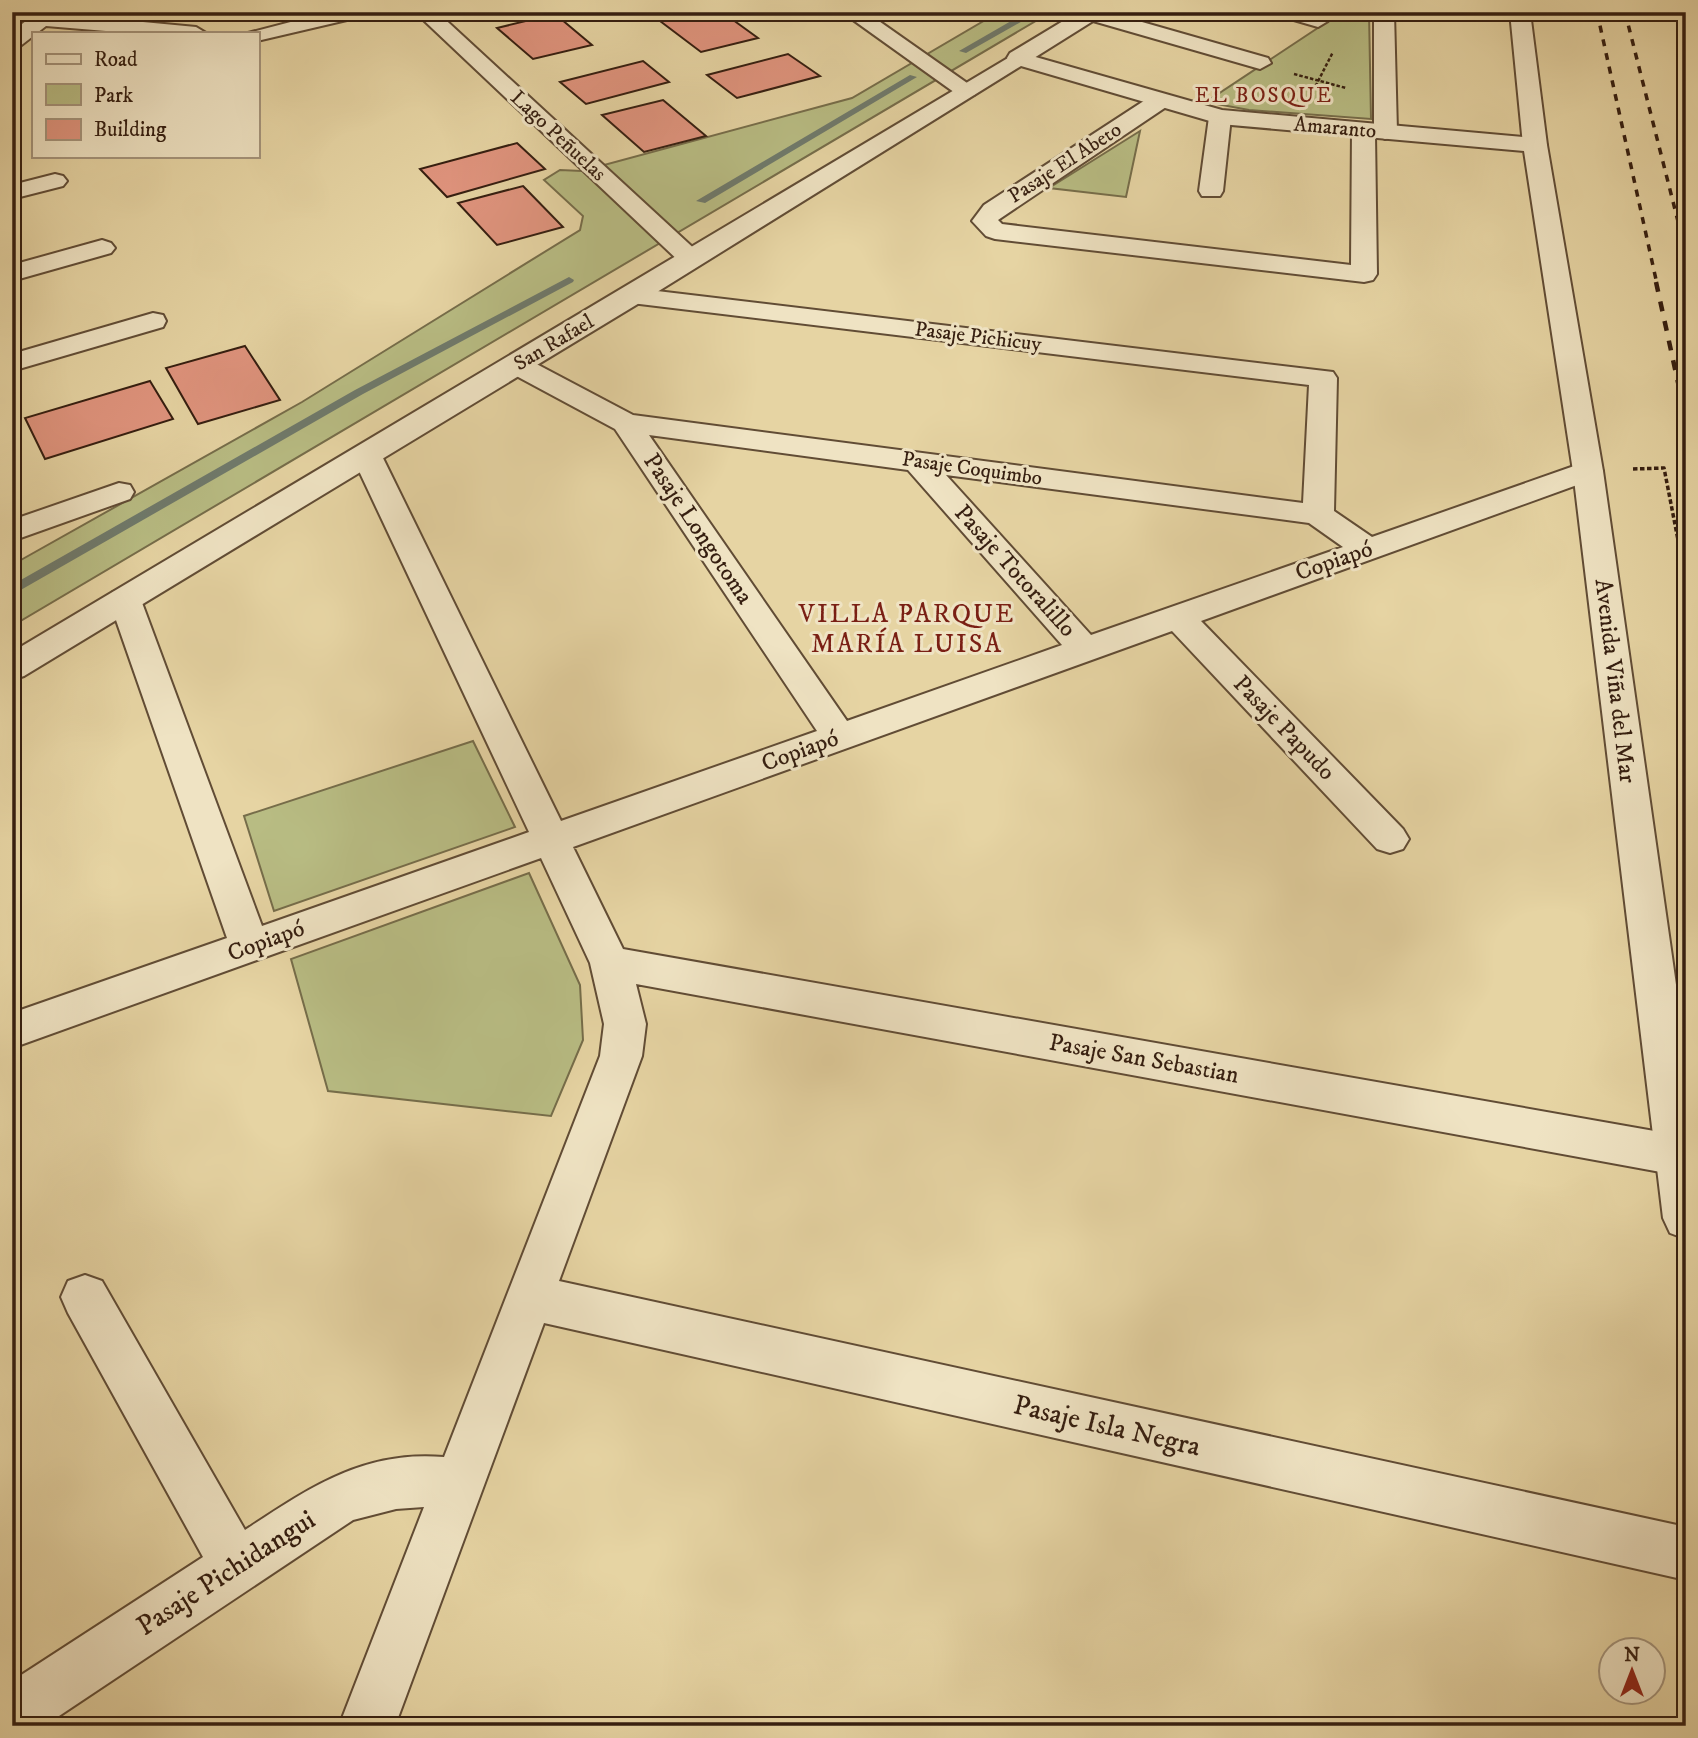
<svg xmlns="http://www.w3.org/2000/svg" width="1698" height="1738" viewBox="0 0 1698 1738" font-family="'IM FELL DW Pica',serif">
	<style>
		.green { fill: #b8bc83; stroke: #766d4a; stroke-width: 2 }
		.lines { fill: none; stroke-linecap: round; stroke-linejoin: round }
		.stream { fill: #6f7a6c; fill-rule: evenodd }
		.building { fill: #e0947e; stroke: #351e10; stroke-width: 2 }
		.minor-casing { stroke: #614c35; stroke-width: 4 }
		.tertiary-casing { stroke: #614c35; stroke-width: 4 }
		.path-far1 { stroke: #351e10; stroke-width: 2.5; stroke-dasharray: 3.5 2; stroke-linecap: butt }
		.path { stroke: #351e10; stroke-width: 3.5; stroke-dasharray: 4.5 2.5; stroke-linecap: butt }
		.minor { fill: #efe3c3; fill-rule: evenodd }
		.tertiary { fill: #efe3c3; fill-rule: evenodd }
		.rail-far1 { stroke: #351e10; stroke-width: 3.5; stroke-dasharray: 7 7; stroke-linecap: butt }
		.rail { stroke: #351e10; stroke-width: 4.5; stroke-dasharray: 10 10; stroke-linecap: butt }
		.labels { text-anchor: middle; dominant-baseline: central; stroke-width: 6; stroke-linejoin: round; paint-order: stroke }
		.far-neighbourhood-label { font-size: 21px; letter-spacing: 2px; fill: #7a1f14; stroke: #efe3c3 }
		.far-street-label { font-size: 21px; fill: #351e10; stroke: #efe3c3 }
		.street-label { font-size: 24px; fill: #351e10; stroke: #efe3c3 }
		.neighbourhood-label { font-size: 26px; letter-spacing: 2px; fill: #7a1f14; stroke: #efe3c3 }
		.near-street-label { font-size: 28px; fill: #351e10; stroke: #efe3c3 }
	</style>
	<rect width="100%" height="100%" fill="#e6d4a3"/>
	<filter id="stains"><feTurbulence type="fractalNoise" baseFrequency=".00286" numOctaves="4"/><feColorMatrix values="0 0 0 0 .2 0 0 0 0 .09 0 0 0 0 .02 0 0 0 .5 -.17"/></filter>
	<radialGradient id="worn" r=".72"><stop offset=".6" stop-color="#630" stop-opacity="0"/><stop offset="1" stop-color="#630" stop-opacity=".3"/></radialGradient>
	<path class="green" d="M999,12H1051L12,626V565L302,402L580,230L583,216L544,180L560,170L582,171L852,98Z
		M1342,12H1369L1371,119L1249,110L1206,102Z
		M1140,131L1126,197L1049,188Z
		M473,741L515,827L274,911L244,816Z
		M529,873L580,985L583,1040L551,1116L328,1091L291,959Z"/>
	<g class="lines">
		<path class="stream" d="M1023,14L1027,17L1026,19L966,53L959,51Z
			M910,75L917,77L705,203L696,201Z
			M569,277L574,280L573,282L363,394L12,595V585L355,390Z"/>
	</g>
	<path class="building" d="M476,12H523L486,21Z
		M696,12H722L758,38L701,52L660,21Z
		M555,14L592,45L533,59L497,28Z
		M788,54L820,76L737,98L707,75Z
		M643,61L669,82L586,104L560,82Z
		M663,100L706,136L644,152L602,115Z
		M517,143L545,169L447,197L420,169Z
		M523,186L563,227L497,245L458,203Z
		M245,346L280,400L198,424L166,368Z
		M150,381L173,419L45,459L25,418Z"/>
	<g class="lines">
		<g class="minor-casing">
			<path id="minor" d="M37,12L196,27L206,33H130L46,26L19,47L12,49V32Z
				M329,12H367L364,16L257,41V33H248Z
				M415,12H437L700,254L704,259L700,264H682Z
				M842,12H866L977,90L974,95H958Z
				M1078,12H1107L1268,58L1271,63L1260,69L1093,21L1026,63H1010L1007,58L1010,53Z
				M1277,12C1292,12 1318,8 1328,21L1318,27L1280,16Z
				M1374,12H1394L1397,132L1393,137L1385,139L1375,134L1377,274L1373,280L1364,282L995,239L986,236L972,221L984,205L1153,95L1161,93L1172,100L1169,105L998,220L1002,224L1351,265L1352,130L1363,123L1374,129Z
				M1510,12H1530L1547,145L1543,150H1527L1523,145Z
				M1220,110L1231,117L1223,191L1220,196H1202L1199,191L1209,117Z
				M55,174L63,176L67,181L63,186L12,199V185Z
				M102,240L111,243L115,248L111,253L12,281V265Z
				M632,288L1333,372L1337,378L1334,511L1372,537L1577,465L1588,462L1599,465L1603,471L1599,477L1201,621L1403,829L1409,839L1403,849L1390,853L1377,849L1172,631L573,847L623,949L1677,1135L1686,1138V1172L1677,1175L636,984L646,1024L642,1056L559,1281L1686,1527V1580L544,1323L395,1726H339L424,1507L396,1509L353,1520L44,1726H12V1681L203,1557L68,1313L61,1297L68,1281L85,1275L102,1281L245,1530C309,1488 363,1450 444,1457L600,1056L604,1024L590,963L541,858L12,1048V1013L227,938L109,600L113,592L125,589L137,592L141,600L262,926L529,832L352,456L356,450L367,447L378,450L382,456L561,821L817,731L615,429L507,371L503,365L507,359L517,357L527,359L633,415L1303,503L1309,385L623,302L619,296L623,290ZM649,435L908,470L1062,645L847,721ZM946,475L1309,523L1343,547L1091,635Z
				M153,313L163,315L166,321L163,327L12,371V354Z
				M119,483L130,485L134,492L130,499L12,541V520Z"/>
		</g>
		<g class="tertiary-casing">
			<path id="tertiary" d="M1018,52L1222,110L1535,138L1543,140L1547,145L1603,471L1686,1055V1239L1670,1233L1663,1218L1573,471L1524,151L1220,124L1021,66L641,302L24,676L12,680V652Z"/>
		</g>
		<path class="path-far1" d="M1294,74L1346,88
			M1313,91L1333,52"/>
		<path class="path" d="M1633,469L1664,468L1686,581"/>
		<use href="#minor" class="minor"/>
		<use href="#tertiary" class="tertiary"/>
		<path class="rail-far1" d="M1597,12L1657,284
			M1625,12L1686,253"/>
		<path class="rail" d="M1656,282L1686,419"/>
	</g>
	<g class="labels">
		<g class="far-neighbourhood-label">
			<text x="1264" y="96">EL BOSQUE</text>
		</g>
		<g class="far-street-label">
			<text transform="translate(1335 128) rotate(5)">Amaranto</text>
			<text transform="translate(558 136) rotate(43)">Lago Peñuelas</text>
			<text transform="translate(1065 163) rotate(-33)">Pasaje El Abeto</text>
			<text transform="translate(978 337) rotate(7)">Pasaje Pichicuy</text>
			<text transform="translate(554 343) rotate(-31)">San Rafael</text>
			<text transform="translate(972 469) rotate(8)">Pasaje Coquimbo</text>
		</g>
		<g class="street-label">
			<text transform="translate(698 529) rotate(56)">Pasaje Longotoma</text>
			<text transform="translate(1334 561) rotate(-19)">Copiapó</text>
			<text transform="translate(1015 571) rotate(48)">Pasaje Totoralillo</text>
			<text transform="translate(1615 681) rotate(83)">Avenida Viña del Mar</text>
			<text transform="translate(1284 728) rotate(46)">Pasaje Papudo</text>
			<text transform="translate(800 751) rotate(-20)">Copiapó</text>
			<text transform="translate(266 941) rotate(-20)">Copiapó</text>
			<text transform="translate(1144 1059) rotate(10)">Pasaje San Sebastian</text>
		</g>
		<g class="neighbourhood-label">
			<text x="907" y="614">VILLA PARQUE<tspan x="907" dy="30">MARÍA LUISA</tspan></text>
		</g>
		<g class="near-street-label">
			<text transform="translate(1107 1426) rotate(13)">Pasaje Isla Negra</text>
			<text transform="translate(226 1573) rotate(-33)">Pasaje Pichidangui</text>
		</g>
	</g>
	<rect width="1698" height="1738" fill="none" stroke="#e6d4a3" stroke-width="42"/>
	<rect x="14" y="14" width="1670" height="1710" fill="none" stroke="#351e10" stroke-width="3.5"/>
	<rect x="21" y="21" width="1656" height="1696" fill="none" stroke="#351e10" stroke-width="2"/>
	<rect x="32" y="32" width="228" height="126" fill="#efe3c3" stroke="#a5947b" stroke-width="2"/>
	<rect x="46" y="54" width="35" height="10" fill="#efe3c3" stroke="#a5947b" stroke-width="2"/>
	<text x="94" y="66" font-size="21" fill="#351e10">Road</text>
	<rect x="46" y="84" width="35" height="21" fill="#b8bc83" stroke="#a5947b" stroke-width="2"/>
	<text x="94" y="102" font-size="21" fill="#351e10">Park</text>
	<rect x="46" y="119" width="35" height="21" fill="#e0947e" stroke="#a5947b" stroke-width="2"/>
	<text x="94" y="136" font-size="21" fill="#351e10">Building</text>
	<g transform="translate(1632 1671)"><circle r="33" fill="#efe3c3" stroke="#a5947b" stroke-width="2"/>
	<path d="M0-5L12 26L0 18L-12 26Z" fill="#8f2418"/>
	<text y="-10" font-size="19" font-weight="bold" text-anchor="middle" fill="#351e10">N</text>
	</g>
	<rect width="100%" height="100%" filter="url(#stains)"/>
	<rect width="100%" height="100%" fill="url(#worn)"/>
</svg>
